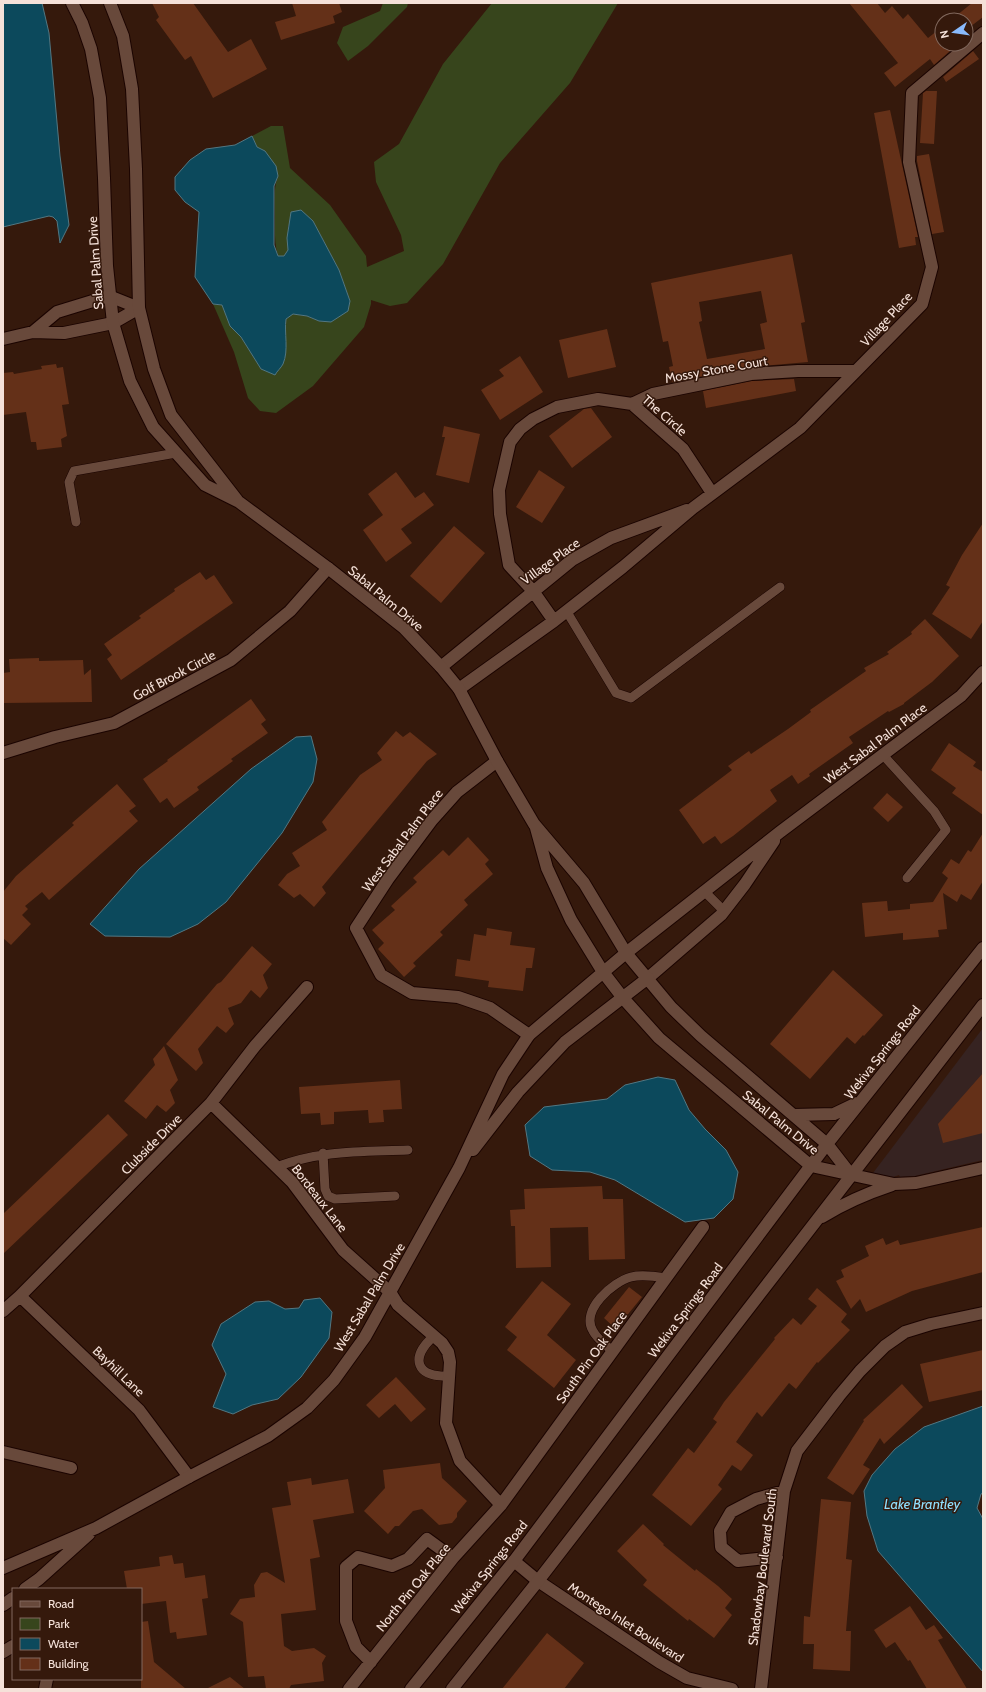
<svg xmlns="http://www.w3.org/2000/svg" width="986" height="1692" viewBox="0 0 986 1692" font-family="Cabin,sans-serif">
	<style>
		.commercial { fill: #362321 }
		.green { fill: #37451c }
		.water { fill: #0c495c; stroke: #527782 }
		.building { fill: #643018; fill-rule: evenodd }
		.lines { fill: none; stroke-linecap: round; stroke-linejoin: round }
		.lane-casing { stroke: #1b0400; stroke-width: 10 }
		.street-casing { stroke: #1b0400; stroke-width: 14 }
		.secondary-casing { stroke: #1b0400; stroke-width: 14 }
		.lane { stroke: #68493b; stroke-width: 9 }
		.street { stroke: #68493b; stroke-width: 12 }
		.secondary { stroke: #68493b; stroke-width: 12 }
		.labels { text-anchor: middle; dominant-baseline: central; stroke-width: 3; stroke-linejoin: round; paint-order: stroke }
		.street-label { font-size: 13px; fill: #f5e1d9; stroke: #35190c }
		.water-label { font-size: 14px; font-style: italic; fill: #8fe0ff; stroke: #35190c }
	</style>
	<rect width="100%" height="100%" fill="#35190c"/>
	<path class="commercial" d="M983,1028V1160L915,1176L900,1177L899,1175L893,1177L873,1173Z"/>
	<path class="green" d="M383,3H408L407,7L368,46L348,61L337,43L343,27L380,11Z
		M492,3H618L570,83L500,163L443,264L407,303L390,306L371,300V304L364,327L313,386L276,413L260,411L248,398L234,352L213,304L222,305L230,326L241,337L261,369L286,350L285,331L286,319L292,314L307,316L319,321L350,301L339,270L313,221L288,226V250L284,257L278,256C274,242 275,230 275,216C275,202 273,190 278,176L265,152L257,147L252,136L271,126H283L290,168L330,205L366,256L367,267L404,251L401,235L376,182L374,162L399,144L443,64Z"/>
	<path class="water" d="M3,3H42L49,33L60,156L69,225L60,243L57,221L53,217L49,216L3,227Z
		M252,136L257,147L265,151L276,166L278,176L274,186V245L278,256H284L288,250L287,238L291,212L301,210L313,221L339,270L350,301L348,311L331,322L319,321L307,316L293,314L286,319C284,333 289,350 283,364C281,368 277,371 275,375L261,369L241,337L230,326L222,305L213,304L195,277L199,212L185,202L175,190V177L190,160L206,149L235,145Z
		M311,736L317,759L313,782L282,833L226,902L198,924L170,937L105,936L90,924L139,869L251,769L296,737Z
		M658,1077L675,1080L689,1110L705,1129L726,1150L738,1172L733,1199L714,1218L685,1222L615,1180L590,1172L552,1170L530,1156L525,1125L544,1107L607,1099L625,1085Z
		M320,1298L332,1312L329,1338L301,1377L278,1399L252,1405L233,1414L213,1407L226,1374L212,1345L221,1324L255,1302L269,1301L285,1309L299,1308L304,1300Z
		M983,1406V1493L981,1494L977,1508L983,1519V1672L878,1551L867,1516L864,1491L872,1475L895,1449L924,1427Z"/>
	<path class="building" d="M152,3H193L228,52L251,39L267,69L213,98L191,56L185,60L156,20L159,17Z
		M292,3H339L342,12L333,16L335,23L281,40L275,22L296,16Z
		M849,3H877L885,13L892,6L903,19L908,14L928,38L942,27V44H958L934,65L930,59L895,87L884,73L898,63Z
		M972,3H983V17L966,30V20H951Z
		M973,51L979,59L946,82L943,77Z
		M926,91H937L934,144L920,143L923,93Z
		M890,110L918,237H915L916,245L899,248L874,113Z
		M929,154L944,232L932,234L917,161V156Z
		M792,254L805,322L801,323L808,362L750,367L672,382L669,367L673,366L668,341L663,342L651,283ZM761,291L767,322L760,324L765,349L707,359L699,322L702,321L699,302Z
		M607,329L616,367L568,378L559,340Z
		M520,356L543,392L500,420L481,390L504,376L499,370Z
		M56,364L57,368L63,367L69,404L62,405L67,436L61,439L62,447L37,450L36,442H31L26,412L3,415V373L13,372L14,374L42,369L41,366Z
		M794,379L796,391L706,408L703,391L752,381Z
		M591,408L612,437L572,468L549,436L584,409Z
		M444,426L480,434L469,483L436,475L445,437H442Z
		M539,470L565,487L542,523L516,507Z
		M396,472L415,498L424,492L434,505L401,529L412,543L386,562L363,530L383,515L368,494Z
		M983,523V621L971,639L932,614L950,587L946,585L962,555Z
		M454,526L485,553L441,603L410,576Z
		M200,572L206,580L214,575L233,603L121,680L107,659L112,655L104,644L141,618L139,616L175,591L174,589Z
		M925,619L959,656L932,682L904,703V704L889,712L888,711L849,737L853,743L809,774L810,776L798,784L792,775L770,790L777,801L733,836L721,844L715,836L703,844L679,810L732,770L728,766L749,751L751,754L788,729L811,712L810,710L866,671L864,668L889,654L887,652L912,634L911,632Z
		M39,658V661L83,660L84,675L91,669L92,702L3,703V673L10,672L9,659Z
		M251,699L266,720L261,724L268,733L231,759L233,761L197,787L199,790L174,808L167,798L160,803L143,779L168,761L167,760Z
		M396,731L403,737L410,732L437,754L427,761L322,887L326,893L314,907L300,894L294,898L278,885L287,874L300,866L292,853L327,830L322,822L360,775L382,760L377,753Z
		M949,743L976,762L973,766L983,772V815L952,793L956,788L931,770Z
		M117,784L136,806L129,811L138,821L49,900L42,892L25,906L28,909L22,915L31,924L11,945L3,938V892L16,876L74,825L72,823Z
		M887,793L903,807L888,822L873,808Z
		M983,833V881L971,900L961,894L957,902L943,893L947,929L938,930L939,937L903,940V933L865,937L862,903L887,901L888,911L910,909V904L933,902L948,878L942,873L951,859L959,864L968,850L971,852Z
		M468,837L489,860L485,864L493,874L464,900L468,905L440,932L443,935L413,963L416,966L404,977L378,949L384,943L372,930L395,910L391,906L417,882L413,878L443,850L449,856Z
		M487,928L512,932L510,945L535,948L532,968H526L523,991L488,987L489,981L455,976L457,959L470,961L474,934L486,936Z
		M252,946L272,964L263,975L268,988L260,998L251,990L241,1003L228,1008L234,1024L226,1033L217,1026L198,1049L203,1063L196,1071L166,1044L217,984L221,982Z
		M833,970L883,1015L864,1036L863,1035L855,1044L847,1037L810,1079L770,1044Z
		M164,1046L178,1080L170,1090L175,1103L166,1112L157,1105L146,1119L124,1101L155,1065L153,1059Z
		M983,1073V1133L943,1143L938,1124Z
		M400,1080L402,1109L383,1110L384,1122L369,1123L368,1110L334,1112V1124L321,1125L320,1113L301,1114L299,1087Z
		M108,1114L128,1135L3,1254V1214Z
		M602,1186L603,1199H623L625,1259L589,1260L588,1227L550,1228L551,1267L516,1268L515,1226H511L510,1210L525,1209L524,1189Z
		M983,1227V1272L912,1291L866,1312L860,1299L851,1309L836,1281L844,1277L841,1270L869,1256L865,1246L883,1238L886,1245L898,1240L900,1245Z
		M542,1281L571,1304L547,1335L576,1360L554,1388L507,1350L517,1337L505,1327Z
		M629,1287L642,1297L616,1329L604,1318Z
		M817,1288L847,1314L841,1322L850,1330L818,1363L817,1362L796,1389L789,1383L762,1417L757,1412L736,1442L753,1455L741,1471L732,1465L718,1485L722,1489L691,1526L652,1495L688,1448L694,1453L717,1422L713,1419L724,1402L775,1339L774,1338L793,1318L801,1325L817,1306L808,1299Z
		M983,1350V1390L929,1402L920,1364Z
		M396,1377L426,1409L411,1422L395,1404L379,1418L366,1405Z
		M902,1384L923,1407L884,1444L880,1438L863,1465L870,1469L853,1495L827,1478L864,1421L863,1420Z
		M440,1463L442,1478L467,1501L457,1513V1517L452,1523L439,1525L422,1509L413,1511L399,1526H395L388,1534L364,1511L385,1488L383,1470Z
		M311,1478L312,1485L348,1479L354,1513L313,1520L320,1557L310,1559L316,1610L281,1614L284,1646L292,1651L314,1648L326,1656L322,1663L324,1681L291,1685L289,1689H266L264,1676L248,1677L243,1622L230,1614L240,1599L255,1597L254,1585L261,1573L267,1572L285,1583L272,1508L291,1505L287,1482Z
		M821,1499L851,1502L846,1559L852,1560L846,1631H851L850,1671L813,1669L814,1644H803L804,1616L810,1617Z
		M643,1524L664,1544L663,1545L695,1571L696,1569L718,1586L732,1599L725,1608L732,1615L714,1638L689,1619L688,1621L643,1585L647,1580L617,1551Z
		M172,1555L174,1564L183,1563L185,1578L205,1575L208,1598L202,1599L207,1635L177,1639L176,1632L170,1633L166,1601L141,1604V1589H127L124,1571L160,1566L159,1557Z
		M910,1606L926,1630L934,1625L943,1638L938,1640L967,1689H927L910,1660L908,1661L895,1642L886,1648L874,1630Z
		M148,1621L154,1662L186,1689H141V1622Z
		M547,1633L584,1663L564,1689H502Z
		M230,1677L245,1689H206Z"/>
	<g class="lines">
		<g class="lane-casing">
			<path id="lane" d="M76,522L69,482L74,471L176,453
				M567,612L616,693L631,698L780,587
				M883,755L934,811L946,830L907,878
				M704,891L724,911
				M323,1153L325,1189L328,1196L335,1199L395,1196
				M276,1167C321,1150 361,1152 408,1150
				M434,1336C409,1358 416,1378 450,1376
				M612,1351C606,1345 597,1339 593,1331C580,1310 613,1282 631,1277C642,1274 654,1276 665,1278"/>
		</g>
		<g class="street-casing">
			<path id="street" d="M33,332L57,312L109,296L139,308
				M3,339L33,332L64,333L113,323L139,308
				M632,404L653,394L751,374L798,371H856
				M554,621L533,591L509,565L500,514L499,490L510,442L520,429L533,419L557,407L598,399L632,404L683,449L712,493
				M441,667L572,560L611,538L687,510
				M459,689L554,621L623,567L693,508L800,428L922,304L932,267L909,162L912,93L983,33
				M3,753L55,737L114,723L231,660L290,611L328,568
				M497,761L457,792L432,820L388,879L356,928L381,975L412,993L458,997L490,1008L529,1035
				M626,953L780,832L961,696L983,672
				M648,978L721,915L745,884L774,841
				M211,1103L292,1182L343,1250L390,1292L398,1305L442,1343L448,1352L450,1362L446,1423L460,1461L501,1505
				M20,1296L139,1410L189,1477
				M3,1311L20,1296L211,1103L255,1046L307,987
				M3,1452L71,1468
				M777,1557L738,1561L721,1547L720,1531L731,1512L756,1499L784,1491
				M514,1561L538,1581L659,1662L687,1678L732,1689
				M3,1652L13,1646
				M371,1662L356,1647L346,1621V1567L358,1557L392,1566L408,1559L427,1539L453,1558
				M45,1689L47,1679
				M349,1689L453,1558L501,1505L703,1227
				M761,1689L784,1491L797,1451L839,1396L860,1371L885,1346L905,1332L931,1324L983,1313"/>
		</g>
		<g class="secondary-casing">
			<path id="secondary" d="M72,3L82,23L91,49L100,98L104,178L107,266L113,323L130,381L153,427L205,485L239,502L328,568L404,628L441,667L459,689L497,761L534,824L584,883L626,953L671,1007L701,1036L827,1144L851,1175
				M110,3L123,36L132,89L136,169L139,308L154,369L171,415L237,500
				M536,828L547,868L571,920L603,972L623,998L659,1038L811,1166L894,1184L916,1183L983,1168
				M794,1115L834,1114L857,1103
				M473,1150L518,1092L565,1042L648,978
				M822,1217C844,1203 868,1193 892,1185
				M3,1568L96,1528L189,1477L268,1436L307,1408L334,1380L365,1337L459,1168L503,1074L529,1035L626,953
				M25,1589L39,1579L89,1534
				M3,1605L13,1598
				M411,1689L514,1561L827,1144L983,948
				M452,1689L538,1581L983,1005"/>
		</g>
		<use href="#lane" class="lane"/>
		<use href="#street" class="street"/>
		<use href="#secondary" class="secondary"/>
	</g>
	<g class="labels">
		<g class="street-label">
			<text transform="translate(95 263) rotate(-94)">Sabal Palm Drive</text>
			<text transform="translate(886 319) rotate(-47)">Village Place</text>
			<text transform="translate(716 369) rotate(-10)">Mossy Stone Court</text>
			<text transform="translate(665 415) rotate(41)">The Circle</text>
			<text transform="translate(550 561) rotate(-36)">Village Place</text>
			<text transform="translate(386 598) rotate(40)">Sabal Palm Drive</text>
			<text transform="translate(174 675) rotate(-28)">Golf Brook Circle</text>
			<text transform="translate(875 743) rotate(-37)">West Sabal Palm Place</text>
			<text transform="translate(402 840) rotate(-53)">West Sabal Palm Place</text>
			<text transform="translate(882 1052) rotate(-52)">Wekiva Springs Road</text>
			<text transform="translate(781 1122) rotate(39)">Sabal Palm Drive</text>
			<text transform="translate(151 1144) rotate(-45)">Clubside Drive</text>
			<text transform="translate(320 1198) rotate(52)">Bordeaux Lane</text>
			<text transform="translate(369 1297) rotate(-59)">West Sabal Palm Drive</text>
			<text transform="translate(685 1310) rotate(-53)">Wekiva Springs Road</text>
			<text transform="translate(591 1357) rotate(-54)">South Pin Oak Place</text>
			<text transform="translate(119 1371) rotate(44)">Bayhill Lane</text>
			<text transform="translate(489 1567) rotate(-52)">Wekiva Springs Road</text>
			<text transform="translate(762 1567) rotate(-83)">Shadowbay Boulevard South</text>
			<text transform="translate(413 1587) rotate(-51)">North Pin Oak Place</text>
			<text transform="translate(626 1622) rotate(33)">Montego Inlet Boulevard</text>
		</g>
		<g class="water-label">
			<text x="922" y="1504">Lake Brantley</text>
		</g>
	</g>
	<rect width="986" height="1692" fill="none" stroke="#f5e1d9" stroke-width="8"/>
	<rect x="12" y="1588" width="130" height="92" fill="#35190c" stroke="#82695e"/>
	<rect x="20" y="1601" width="20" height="6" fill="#68493b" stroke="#82695e"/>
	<text x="48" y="1608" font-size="12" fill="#f5e1d9">Road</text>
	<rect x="20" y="1618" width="20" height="12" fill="#37451c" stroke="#82695e"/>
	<text x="48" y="1628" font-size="12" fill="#f5e1d9">Park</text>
	<rect x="20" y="1638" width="20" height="12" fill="#0c495c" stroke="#82695e"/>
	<text x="48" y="1648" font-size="12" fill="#f5e1d9">Water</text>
	<rect x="20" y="1658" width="20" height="12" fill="#643018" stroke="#82695e"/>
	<text x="48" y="1668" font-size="12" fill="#f5e1d9">Building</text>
	<g transform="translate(954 32) rotate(257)"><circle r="19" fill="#35190c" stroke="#82695e"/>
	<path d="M0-3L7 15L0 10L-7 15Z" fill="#89bafc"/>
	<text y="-6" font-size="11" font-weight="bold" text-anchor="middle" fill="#f5e1d9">N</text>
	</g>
</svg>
